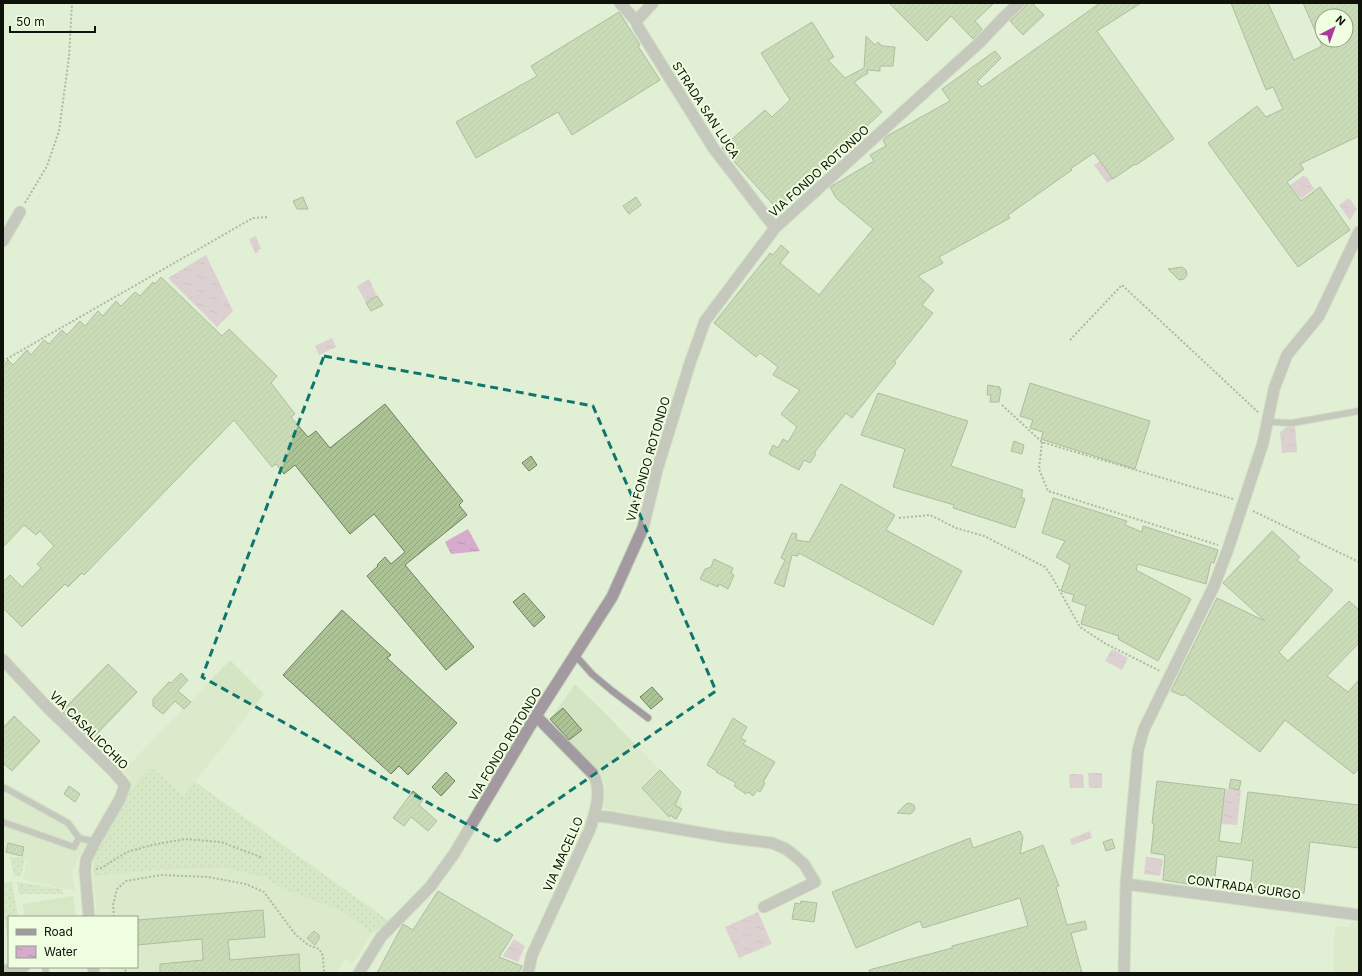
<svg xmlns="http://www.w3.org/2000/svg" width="1362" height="976" viewBox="0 0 1362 976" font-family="Inter,sans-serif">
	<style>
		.built { fill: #d4e5c3 }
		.grass { fill: url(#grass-dots) }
		.pitch { fill: #c8ddb3 }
		.water { fill: url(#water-ripples) }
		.building { fill: url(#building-hatch); stroke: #717e65; fill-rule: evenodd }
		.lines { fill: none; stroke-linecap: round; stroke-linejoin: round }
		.service-casing { stroke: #bfccb4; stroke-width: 8 }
		.minor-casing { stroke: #bfccb4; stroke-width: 13 }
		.path { stroke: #707867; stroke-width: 2; stroke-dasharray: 2 2; stroke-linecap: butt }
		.service { stroke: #a399a1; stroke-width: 6 }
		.minor { stroke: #a399a1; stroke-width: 11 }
		.marked { fill: none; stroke: #0f766e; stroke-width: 3; stroke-dasharray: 8 5; stroke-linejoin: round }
		.labels { text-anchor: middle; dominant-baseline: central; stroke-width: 4; stroke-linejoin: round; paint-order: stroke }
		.street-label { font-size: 12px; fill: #0e1209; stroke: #effde1 }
	</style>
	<defs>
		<pattern id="grass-dots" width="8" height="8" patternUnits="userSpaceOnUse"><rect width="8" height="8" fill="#c8ddb3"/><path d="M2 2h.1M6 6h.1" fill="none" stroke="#abbd99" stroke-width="1.8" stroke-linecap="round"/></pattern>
		<pattern id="water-ripples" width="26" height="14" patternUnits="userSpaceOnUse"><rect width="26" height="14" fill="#d5acce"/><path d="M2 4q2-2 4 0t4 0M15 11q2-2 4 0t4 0" fill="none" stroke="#b693b0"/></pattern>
		<pattern id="building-hatch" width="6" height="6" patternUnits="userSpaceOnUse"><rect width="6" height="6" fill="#acc396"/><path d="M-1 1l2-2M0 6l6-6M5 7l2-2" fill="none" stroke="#93a680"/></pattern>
	</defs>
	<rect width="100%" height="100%" fill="#e1efd4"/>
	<path class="built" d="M230,660L264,694L184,796L150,767L131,790L125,785L131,778L123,771Z
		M575,684L602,710L681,792L682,809L676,819L667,821L605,809L601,803L605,785L599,771L567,742L558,732L560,730L550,719Z
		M3,781L71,820L88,840L73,869L72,876L76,891L23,880L27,859L3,853Z
		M227,868L266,878L283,889L342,911L372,934L353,963L345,959L337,973H110L109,969L107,967H137V917H97L93,876L159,870Z
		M1359,922V973H1334V939L1335,926L1350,927V923Z"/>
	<path class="grass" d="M150,766L184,796L195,782L389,921L372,934L342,911L283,889L266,878L227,868L159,870L93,876L95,842L125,785L131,790Z
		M10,857L25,858L21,876H14Z
		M12,882L18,917H9V946L3,911V883Z
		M17,882L62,889L63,894H19Z"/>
	<path class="pitch" d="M73,896L76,917H25L23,904Z"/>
	<path class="water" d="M1100,161L1113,179L1107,183L1094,165Z
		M1303,176L1307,177L1314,189L1301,199L1290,185Z
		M1349,198L1357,209L1350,220L1339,205Z
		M256,236L261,249L258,250L259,252L255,253L249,239Z
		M206,255L233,311L217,327L168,278Z
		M369,279L377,296L366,303L357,286Z
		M332,338L336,347L319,355L315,346Z
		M1289,425L1295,426L1297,452L1282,453L1280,432Z
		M468,529L480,551L451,554L445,542Z
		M1112,649L1128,658L1122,670L1105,661Z
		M1088,773H1102V788H1089Z
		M1069,774H1083L1084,788H1070Z
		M1226,789L1241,790L1237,825L1221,824Z
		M1090,831L1092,838L1072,845L1070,839Z
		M1146,857L1163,859L1160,876L1144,874Z
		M758,912L772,944L739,958L725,927Z
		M514,939L525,946L518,962L503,956Z"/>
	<path class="building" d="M889,3H994L975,21L982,29L973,39L951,16L927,41Z
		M1027,3H1032L1044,15L1023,35L1010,21L1024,8Z
		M1100,3H1141L1097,31L1174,139L1136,165L1135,164L1113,179L1094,153L1070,169L1072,170L1008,215L1010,218L939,257L943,263L918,276L934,290L922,305L933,313L894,362L896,363L852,418L846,413L814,453L816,454L810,463L804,460L799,470L769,454L773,445L778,448L783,439L788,442L797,427L781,414L800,390L773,375L778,367L760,353L756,357L714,323L770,253L773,255L781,245L789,252L780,263L819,295L873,229L836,198L830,187L874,161L870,155L886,146L883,140L887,136L950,101L942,89L995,51L1001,58L977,82L982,87Z
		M1231,3H1268L1294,60L1322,46L1303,3H1359V136L1300,164L1304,169L1287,182L1301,201L1320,187L1350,230L1298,267L1208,143L1257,106L1266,117L1283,109L1273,87L1266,90ZM1322,16H1346V40H1322Z
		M619,12L640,45L638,46L660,80L572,135L558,112L476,158L456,122L537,76L531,66Z
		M812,22L834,57L828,60L845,78L864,68L866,36L875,45L878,42L882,46L895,47L893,66H880V71L867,70L868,73L854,82L882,112L777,209L722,148L765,110L772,117L790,100L761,53Z
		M303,197L305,202L308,209H297L293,201Z
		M636,197L641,205L629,214L623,206Z
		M1182,267L1186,270L1187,275L1184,279L1179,280L1168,269Z
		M161,277L222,336L229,329L277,376L271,383L295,414L291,417L308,437L316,431L330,448L385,404L463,501L459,505L467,515L405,565L474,647L446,670L367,576L378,566L377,565L385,557L391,564L405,552L374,514L350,534L295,465L284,474L276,464L272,467L234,420L84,575L82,573L68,587L65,584L22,627L3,608V582L10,575L22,587L41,568L37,564L54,546L40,531L36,535L24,525L3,547V366L8,360L13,365L27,350L31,355L44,340L49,344L62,330L67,335L80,321L85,326L98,311L103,316L116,301L121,306L135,292L140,296L153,282L155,284Z
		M377,296L383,305L371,311L366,303Z
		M1030,383L1150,421L1135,469L1041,439L1043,432L1030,428L1033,420L1020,416Z
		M988,385L1000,387L999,389H1001L999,402H990L991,395H987Z
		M878,393L968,421L951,466L1023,490L1021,497L1025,499L1015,528L953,508L954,505L893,487L905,449L861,435Z
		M1014,441L1024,445L1022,454L1011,451Z
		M531,456L537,465L529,471L522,463Z
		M841,484L895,515L886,530L962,571L933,625L799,553L798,556L792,555L784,587L774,583L785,560L781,558L792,533L797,534L796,540L809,542Z
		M1053,498L1127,521L1125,525L1142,532L1143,526L1218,550L1214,563L1211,562L1206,584L1138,564L1136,570L1191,599L1158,661L1118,639L1119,636L1081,624L1086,606L1072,601L1074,595L1061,591L1070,565L1056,557L1065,541L1042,533Z
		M1272,531L1300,557L1297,560L1333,590L1279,652L1288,661L1349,601L1359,610V643L1327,676L1348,692L1359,680V768L1354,774L1285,720L1260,752L1184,694L1183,696L1171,691L1217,598L1265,621L1223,583Z
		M714,559L733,568L731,573L734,575L728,589L719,584L718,587L700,579L705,569L711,567Z
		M524,593L545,617L534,627L513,602Z
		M342,610L391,655L387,658L457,723L408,775L399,766L391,774L283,675Z
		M108,664L137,692L91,740L63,713L64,709Z
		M181,673L188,680L178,691L191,702L184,709L175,701L163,714L153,706V699L169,682L171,683Z
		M652,687L663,699L651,709L640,697Z
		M563,708L582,730L569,740L550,719Z
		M14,716L40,741L12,771L3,763V728Z
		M733,718L747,727L741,738L746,741L743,744L775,762L763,782L765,783L760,792L757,790L753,796L748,792L746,794L734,786L736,783L716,772L717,771L707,765Z
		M660,770L681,792L675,805L682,809L676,819L670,815L669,817L642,788Z
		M446,772L455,781L441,796L432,787Z
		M1231,779L1241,781L1239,790L1229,788Z
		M1157,781L1225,789L1219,841L1241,844L1248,792L1359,805V848L1310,842L1304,893L1250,887L1253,861L1217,856L1214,888L1163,880L1165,855L1151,853L1154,824L1152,823Z
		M69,786L80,794L75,802L64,794Z
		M413,791L423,799L419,805L437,821L428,831L411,817L404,826L393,818Z
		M909,803L914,805L915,809L912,813L910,814L897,813L906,804Z
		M1020,831L1023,837L1020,854L1043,845L1059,886L1056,887L1067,925L1085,921L1087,929L1071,933L1082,973H870L869,970L952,948V946L1028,926L1020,898L923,928L920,921L856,948L832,892L970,838L973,848Z
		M1112,839L1115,848L1106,851L1103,842Z
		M8,843L24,847L22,856L6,852Z
		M438,891L513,935L499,957L522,966L519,973H377L402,926L403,924L413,930Z
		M801,901L817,903L814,922L792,919L795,903L800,904Z
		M263,910L265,937L228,940L230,960L299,954L300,973H160V964L203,960L202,939L137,945V920Z
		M314,931L319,935V939L315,945L307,938Z"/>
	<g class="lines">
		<g class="service-casing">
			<path id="service" d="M1268,422L1292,423L1359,411
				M575,655L592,674L611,690L648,718
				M3,787L68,823L79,838L95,842
				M3,822L74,847L79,838
				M45,967L46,973"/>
		</g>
		<g class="minor-casing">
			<path id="minor" d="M620,3L636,21L638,27L714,149L775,228
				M636,21L653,3
				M3,241L20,212
				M3,660L47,707L112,770L125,785L120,799L95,842L86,860L85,871L89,917
				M594,816L608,817L725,837L772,843L786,849L795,856L804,864L815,882L764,907
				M1126,884L1359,915
				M93,967L94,973
				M3,971L24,967
				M359,973L381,937L430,887L454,854L536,716L612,597L643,528L657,470L690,363L705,321L775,228L978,44L1004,17L1019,3
				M528,973L532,955L590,829C595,812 603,791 593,774L536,716
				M1124,973L1126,884L1138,750L1144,729L1214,586L1228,549L1263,443L1274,389L1287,355L1319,316L1359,232"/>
		</g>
		<path class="path" d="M25,203L47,166L59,131L69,57L72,3
			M1070,340L1122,285L1259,413
			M3,361L253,218L269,217
			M1002,405L1042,442L1233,499
			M1042,442L1039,469L1048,491L1218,545
			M1253,511L1359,562
			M899,518L930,515L956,528L984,536L1045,567L1051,575L1080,627L1106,644L1160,671
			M96,869L101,868L127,852L152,845L185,839L221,842L263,858
			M114,917L113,905L117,889L126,881L161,875L208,877L246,884L264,892L295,934L308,945L319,949L323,956L324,973
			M122,967L128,973"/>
		<use href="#service" class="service"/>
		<use href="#minor" class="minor"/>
	</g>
	<path d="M0 0H1362V976H0ZM324,356L593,406L716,691L497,841L202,677Z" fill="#e1efd4" fill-opacity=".55" fill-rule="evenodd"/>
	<path class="marked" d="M324,356L593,406L716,691L497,841L202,677Z"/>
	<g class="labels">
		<g class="street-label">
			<text transform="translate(706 110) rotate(57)">STRADA SAN LUCA</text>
			<text transform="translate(819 171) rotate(-42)">VIA FONDO ROTONDO</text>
			<text transform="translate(648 459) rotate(-74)">VIA FONDO ROTONDO</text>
			<text transform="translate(89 730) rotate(45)">VIA CASALICCHIO</text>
			<text transform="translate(505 744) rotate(-59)">VIA FONDO ROTONDO</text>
			<text transform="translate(563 854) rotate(-66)">VIA MACELLO</text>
			<text transform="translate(1244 887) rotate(8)">CONTRADA GURGO</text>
		</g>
	</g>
	<rect width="1362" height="976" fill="none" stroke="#0e1209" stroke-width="8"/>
	<rect x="8" y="916" width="130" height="52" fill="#effde1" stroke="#959f8b"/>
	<rect x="16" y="929" width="20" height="6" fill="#a399a1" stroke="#959f8b"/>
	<text x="44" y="936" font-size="12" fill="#0e1209">Road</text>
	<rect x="16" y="946" width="20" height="12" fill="url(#water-ripples)" stroke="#959f8b"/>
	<text x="44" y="956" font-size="12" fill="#0e1209">Water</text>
	<g transform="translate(1334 28) rotate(41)"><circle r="19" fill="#effde1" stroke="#959f8b"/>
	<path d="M0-3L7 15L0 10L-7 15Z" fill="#a73c9c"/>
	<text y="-6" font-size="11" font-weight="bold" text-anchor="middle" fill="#0e1209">N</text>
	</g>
	<path d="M10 26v6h85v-6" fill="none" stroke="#0e1209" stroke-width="2"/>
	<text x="16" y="26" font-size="12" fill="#0e1209" stroke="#effde1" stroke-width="3" paint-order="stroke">50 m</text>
</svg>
